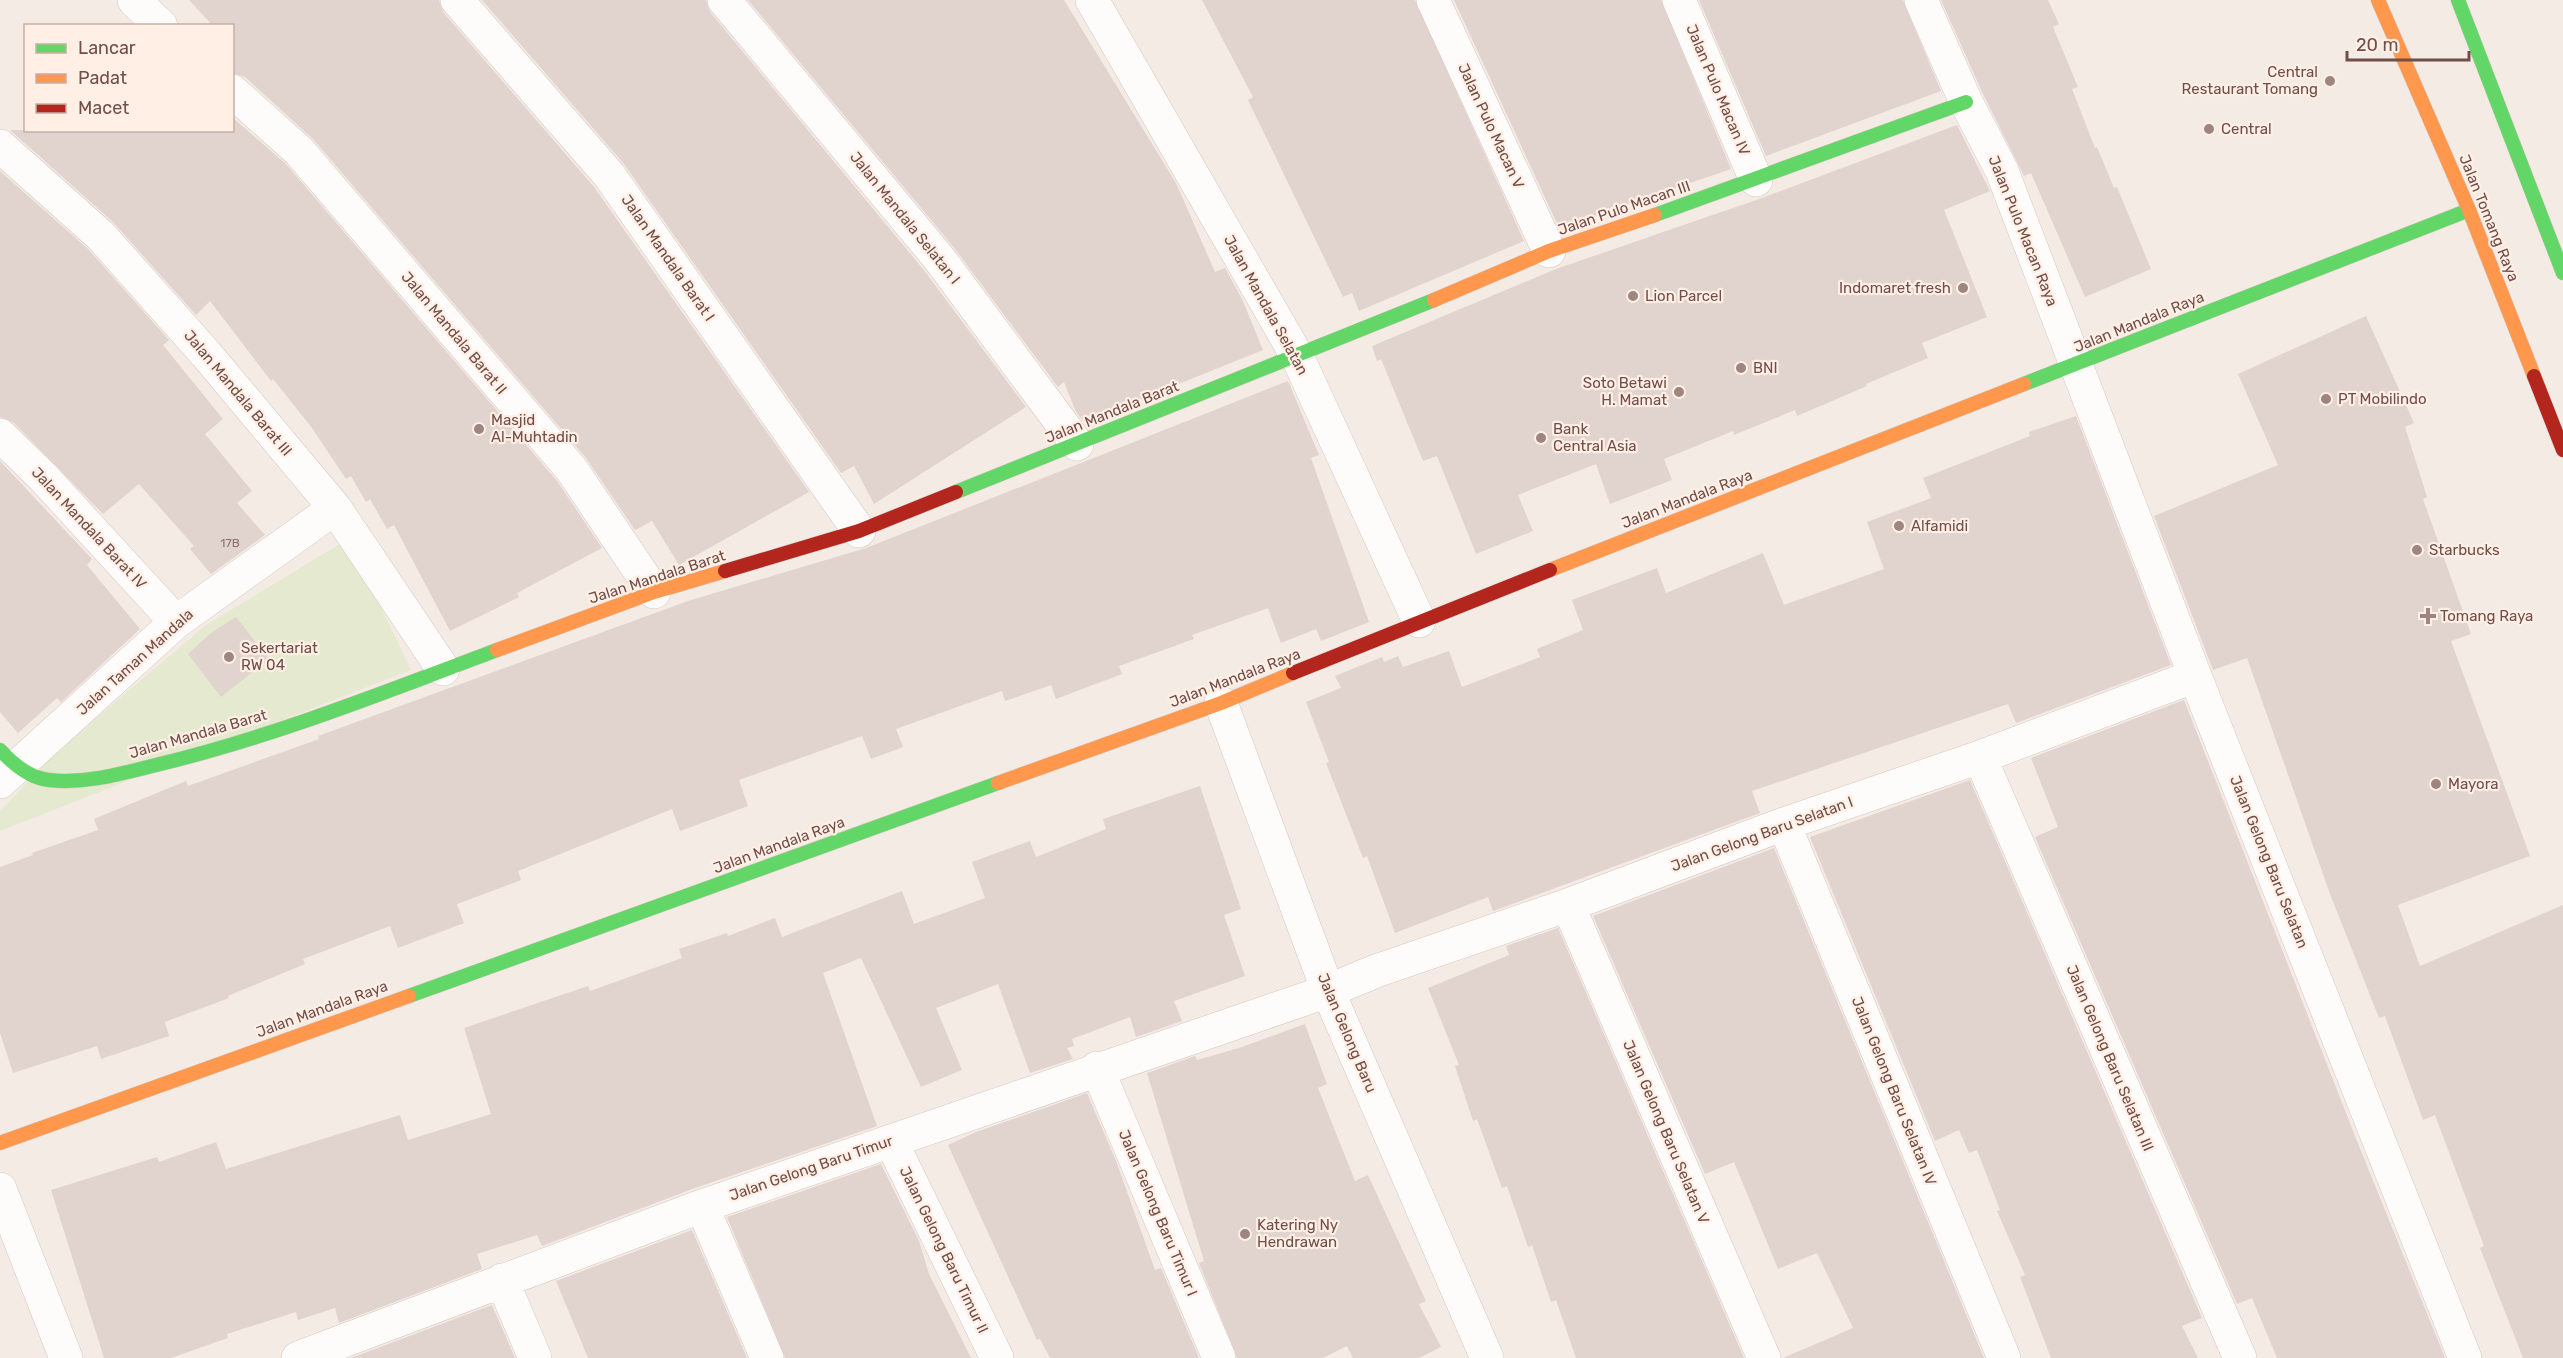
<svg xmlns="http://www.w3.org/2000/svg" width="2563" height="1358" viewBox="0 0 2563 1358" font-family="Rubik,sans-serif">
	<style>
		.green { fill: #e5e9d0 }
		.building { fill: #e1d3cd }
		.lines { fill: none; stroke-linecap: round; stroke-linejoin: round }
		.street-casing { stroke: #d3c6c1; stroke-width: 34 }
		.fast-casing { stroke: #d5c7c2; stroke-width: 15 }
		.slow-casing { stroke: #d5c7c2; stroke-width: 15 }
		.jam-casing { stroke: #d5c7c2; stroke-width: 15 }
		.street { stroke: #fefcfb; stroke-width: 33 }
		.fast { stroke: #63d668; stroke-width: 14 }
		.slow { stroke: #ff974d; stroke-width: 14 }
		.jam { stroke: #b3261e; stroke-width: 14 }
		.poi-dot { fill: #9f857f; stroke: #ffefe5; stroke-width: 2 }
		.labels { text-anchor: middle; dominant-baseline: central; stroke-width: 4.5; stroke-linejoin: round; paint-order: stroke }
		.number-label { font-size: 12px; fill: #8f716c }
		.poi-label { font-size: 15px; fill: #714e48; stroke: #ffefe5; text-anchor: start }
		.street-label { font-size: 15px; fill: #714e48; stroke: #ffefe5 }
	</style>
	<rect width="100%" height="100%" fill="#f5ebe5"/>
	<path class="green" d="M348,539L411,670L0,831V811L55,753L206,625Z"/>
	<path class="building" d="M189,0H439L443,12L594,187L809,492L679,565L652,521L635,530L586,458L313,139L245,77L232,73V26H213Z
		M482,0H706L710,12L923,269L1026,407L874,504L854,466L841,473L624,164Z
		M748,0H1064L1176,183L1215,272L1225,268L1242,299L1263,350L1084,422L1076,412L1064,382L1058,387L952,245Z
		M1202,0H1415L1524,241L1359,311L1352,293L1343,297L1248,100L1253,97Z
		M1454,0H1661L1731,169L1559,228Z
		M1699,0H1903L1941,91L1766,156Z
		M1941,0H2048L2059,24L2053,27L2078,87L2072,89L2095,148L2097,147L2114,188L2117,187L2151,269L2085,297L2031,173L2024,176L1983,94Z
		M232,117L286,164L557,481L602,548L517,593L519,597L450,631L394,525L387,529L370,499L366,502L351,476L346,479L312,428L273,379L271,381L210,301L196,315L113,222L10,130H232Z
		M1957,125L1990,191L1944,210L1987,317L1922,343L1928,358L1866,384L1867,386L1797,416L1795,410L1734,435L1733,431L1664,459L1672,480L1610,504L1596,464L1518,495L1533,531L1476,554L1437,456L1423,461L1381,359L1377,361L1372,346L1556,269L1762,198Z
		M0,171L88,249L169,340L163,345L223,419L205,434L252,491L237,503L265,535L211,574L190,549L194,546L139,484L103,514L13,422L0,417Z
		M2366,316L2414,423L2405,427L2427,497L2423,499L2471,634L2451,641L2530,856L2398,905L2420,966L2563,905V1358H2523L2480,1248L2484,1246L2435,1115L2423,1120L2385,1016L2379,1018L2330,894L2247,658L2213,670L2154,516L2278,465L2238,374Z
		M1288,381L1319,455L1311,458L1369,622L1321,641L1316,629L1281,643L1268,608L1192,635L1194,639L1119,666L1122,674L1056,699L1051,685L1005,701L1002,691L896,729L903,747L871,759L862,736L739,780L748,806L680,831L672,809L518,871L521,880L457,904L464,923L398,948L390,926L303,959L305,964L228,996L229,998L165,1022L169,1036L101,1059L97,1046L13,1073L0,1033V867L33,855L32,853L98,830L94,819L186,781L188,786L319,739L318,736L688,601L866,548Z
		M2076,416L2171,665L2016,723L2008,704L1752,791L1760,813L1493,911L1488,897L1395,933L1367,856L1363,858L1326,763L1329,762L1306,702L1341,688L1335,676L1382,657L1384,662L1398,656L1403,667L1449,651L1462,687L1540,657L1537,649L1583,630L1572,600L1657,568L1666,593L1763,553L1784,605L1884,569L1867,522L1931,498L1923,478L2030,436L2029,432Z
		M0,461L92,559L87,565L140,629L61,702L57,698L18,733L0,712Z
		M236,617L269,659L221,697L188,654L211,633Z
		M2184,700L2357,1141L2445,1358H2277L2252,1298L2237,1304L2035,837L2058,827L2031,758Z
		M1970,780L2202,1318L2182,1326L2198,1358H2051L2020,1277L2025,1275L1997,1211L2000,1210L1977,1150L1969,1153L1959,1130L1935,1141L1810,837Z
		M1200,786L1241,909L1224,915L1245,976L1174,1001L1182,1021L1136,1037L1130,1017L1072,1039L1074,1046L1067,1048L1073,1059L1030,1073L998,984L936,1008L962,1070L921,1087L861,958L823,973L877,1126L695,1188L542,1246L537,1235L477,1254L482,1269L339,1323L335,1308L298,1320L296,1312L227,1334L228,1338L171,1358H104L51,1190L157,1157L159,1162L216,1142L226,1169L400,1115L408,1140L491,1114L464,1028L588,986L590,991L682,958L679,949L727,933L728,936L775,918L782,937L902,891L914,924L985,898L972,862L1030,841L1036,857L1106,829L1103,819Z
		M1774,848L1984,1358H1783L1853,1328L1817,1253L1778,1269L1734,1162L1705,1174L1593,916Z
		M1558,928L1744,1358H1576L1556,1300L1551,1302L1532,1245L1528,1247L1507,1186L1502,1188L1477,1119L1473,1121L1455,1066L1459,1065L1428,988L1509,955L1506,946Z
		M1305,1024L1327,1084L1318,1088L1355,1181L1368,1175L1426,1301L1419,1304L1441,1347L1419,1358H1353L1347,1346L1323,1358H1237L1199,1263L1204,1261L1147,1073L1195,1056L1197,1060L1239,1048Z
		M1087,1093L1116,1161L1155,1270L1161,1268L1199,1358H1050L1040,1339L1037,1340L948,1145L976,1132Z
		M881,1164L919,1241L929,1274L971,1358H785L727,1217Z
		M692,1230L747,1358H588L556,1281Z
		M492,1305L515,1358H351Z"/>
	<g class="lines">
		<g class="street-casing">
			<path id="street" d="M134,0L161,26
				M457,0L609,175L859,531
				M724,0L938,257L1077,444
				M1092,0L1297,356L1419,621
				M1433,0L1549,251
				M1679,0L1756,180
				M1921,0L1966,102L2002,171L2195,676L2465,1358
				M232,91L299,151L572,470L654,592
				M0,146L101,236L206,354L335,508L443,669
				M0,435L44,478L176,622
				M1221,703L1328,991L1487,1358
				M1980,757L2240,1358
				M0,782L176,622L335,508
				M1784,824L2004,1358
				M1568,905L1764,1358
				M1097,1068L1219,1358
				M891,1141L997,1358
				M0,1189L66,1358
				M702,1206L767,1358
				M502,1280L535,1358
				M298,1358L702,1206L1328,991L1376,971L1568,905L1784,824L1980,757L2195,676"/>
		</g>
		<g class="fast-casing">
			<path id="fast" d="M2458,0L2563,273
				M1655,215L1966,102
				M2024,384L2469,210
				M956,492L1434,300
				M0,750C13,764 29,778 49,780C86,784 120,774 156,765C273,737 385,692 497,650
				M409,996L998,783"/>
		</g>
		<g class="slow-casing">
			<path id="slow" d="M2378,0L2469,210L2534,376
				M1434,300L1549,251L1655,215
				M1550,570L2024,384
				M497,650L654,592L725,571
				M998,783L1221,703L1293,673
				M0,1143L409,996"/>
		</g>
		<g class="jam-casing">
			<path id="jam" d="M2534,376L2563,450
				M725,571L859,531L956,492
				M1293,673L1550,570"/>
		</g>
		<use href="#street" class="street"/>
		<use href="#fast" class="fast"/>
		<use href="#slow" class="slow"/>
		<use href="#jam" class="jam"/>
	</g>
	<g class="poi-dot">
		<circle cx="2330" cy="81" r="6"/>
		<circle cx="2209" cy="129" r="6"/>
		<circle cx="1963" cy="288" r="6"/>
		<circle cx="1633" cy="296" r="6"/>
		<circle cx="1741" cy="368" r="6"/>
		<circle cx="1679" cy="392" r="6"/>
		<circle cx="2326" cy="399" r="6"/>
		<circle cx="479" cy="429" r="6"/>
		<circle cx="1541" cy="438" r="6"/>
		<circle cx="1899" cy="526" r="6"/>
		<circle cx="2417" cy="550" r="6"/>
		<path d="M2425 607h6v6h6v6h-6v6h-6v-6h-6v-6h6z"/>
		<circle cx="229" cy="657" r="6"/>
		<circle cx="2436" cy="784" r="6"/>
		<circle cx="1245" cy="1234" r="6"/>
	</g>
	<g class="labels">
		<g class="number-label">
			<text x="230" y="543">17B</text>
		</g>
		<g class="poi-label">
			<text x="2318" y="72" text-anchor="end">Central<tspan x="2318" dy="17">Restaurant Tomang</tspan></text>
			<text x="2221" y="129">Central</text>
			<text x="1951" y="288" text-anchor="end">Indomaret fresh</text>
			<text x="1645" y="296">Lion Parcel</text>
			<text x="1753" y="368">BNI</text>
			<text x="1667" y="383" text-anchor="end">Soto Betawi<tspan x="1667" dy="17">H. Mamat</tspan></text>
			<text x="2338" y="399">PT Mobilindo</text>
			<text x="491" y="420">Masjid<tspan x="491" dy="17">Al-Muhtadin</tspan></text>
			<text x="1553" y="429">Bank<tspan x="1553" dy="17">Central Asia</tspan></text>
			<text x="1911" y="526">Alfamidi</text>
			<text x="2429" y="550">Starbucks</text>
			<text x="2440" y="616">Tomang Raya</text>
			<text x="241" y="648">Sekertariat<tspan x="241" dy="17">RW 04</tspan></text>
			<text x="2448" y="784">Mayora</text>
			<text x="1257" y="1225">Katering Ny<tspan x="1257" dy="17">Hendrawan</tspan></text>
		</g>
		<g class="street-label">
			<text transform="translate(1718 90) rotate(67)">Jalan Pulo Macan IV</text>
			<text transform="translate(1491 126) rotate(65)">Jalan Pulo Macan V</text>
			<text transform="translate(1624 208) rotate(-19)">Jalan Pulo Macan III</text>
			<text transform="translate(905 218) rotate(51)">Jalan Mandala Selatan I</text>
			<text transform="translate(2489 218) rotate(68)">Jalan Tomang Raya</text>
			<text transform="translate(2023 231) rotate(68)">Jalan Pulo Macan Raya</text>
			<text transform="translate(668 258) rotate(55)">Jalan Mandala Barat I</text>
			<text transform="translate(1266 305) rotate(61)">Jalan Mandala Selatan</text>
			<text transform="translate(2139 322) rotate(-22)">Jalan Mandala Raya</text>
			<text transform="translate(454 333) rotate(50)">Jalan Mandala Barat II</text>
			<text transform="translate(238 393) rotate(50)">Jalan Mandala Barat III</text>
			<text transform="translate(1112 412) rotate(-22)">Jalan Mandala Barat</text>
			<text transform="translate(1687 499) rotate(-21)">Jalan Mandala Raya</text>
			<text transform="translate(89 528) rotate(47)">Jalan Mandala Barat IV</text>
			<text transform="translate(657 577) rotate(-18)">Jalan Mandala Barat</text>
			<text transform="translate(135 662) rotate(-42)">Jalan Taman Mandala</text>
			<text transform="translate(1235 678) rotate(-21)">Jalan Mandala Raya</text>
			<text transform="translate(198 734) rotate(-16)">Jalan Mandala Barat</text>
			<text transform="translate(1762 834) rotate(-20)">Jalan Gelong Baru Selatan I</text>
			<text transform="translate(779 845) rotate(-20)">Jalan Mandala Raya</text>
			<text transform="translate(2269 862) rotate(68)">Jalan Gelong Baru Selatan</text>
			<text transform="translate(322 1009) rotate(-20)">Jalan Mandala Raya</text>
			<text transform="translate(1347 1033) rotate(67)">Jalan Gelong Baru</text>
			<text transform="translate(2110 1058) rotate(67)">Jalan Gelong Baru Selatan III</text>
			<text transform="translate(1894 1091) rotate(68)">Jalan Gelong Baru Selatan IV</text>
			<text transform="translate(1666 1132) rotate(67)">Jalan Gelong Baru Selatan V</text>
			<text transform="translate(811 1168) rotate(-19)">Jalan Gelong Baru Timur</text>
			<text transform="translate(1158 1213) rotate(67)">Jalan Gelong Baru Timur I</text>
			<text transform="translate(944 1250) rotate(64)">Jalan Gelong Baru Timur II</text>
		</g>
	</g>
	<rect x="24" y="24" width="210" height="108" fill="#ffefe5" stroke="#c6afa6" stroke-width="1.5"/>
	<rect x="36" y="44" width="30" height="9" fill="#63d668" stroke="#c6afa6" stroke-width="1.5"/>
	<text x="78" y="54" font-size="18" fill="#714e48">Lancar</text>
	<rect x="36" y="74" width="30" height="9" fill="#ff974d" stroke="#c6afa6" stroke-width="1.5"/>
	<text x="78" y="84" font-size="18" fill="#714e48">Padat</text>
	<rect x="36" y="104" width="30" height="9" fill="#b3261e" stroke="#c6afa6" stroke-width="1.5"/>
	<text x="78" y="114" font-size="18" fill="#714e48">Macet</text>
	<path d="M2347 51v9h122v-9" fill="none" stroke="#714e48" stroke-width="3"/>
	<text x="2356" y="51" font-size="18" fill="#714e48" stroke="#ffefe5" stroke-width="4.5" paint-order="stroke">20 m</text>
</svg>
